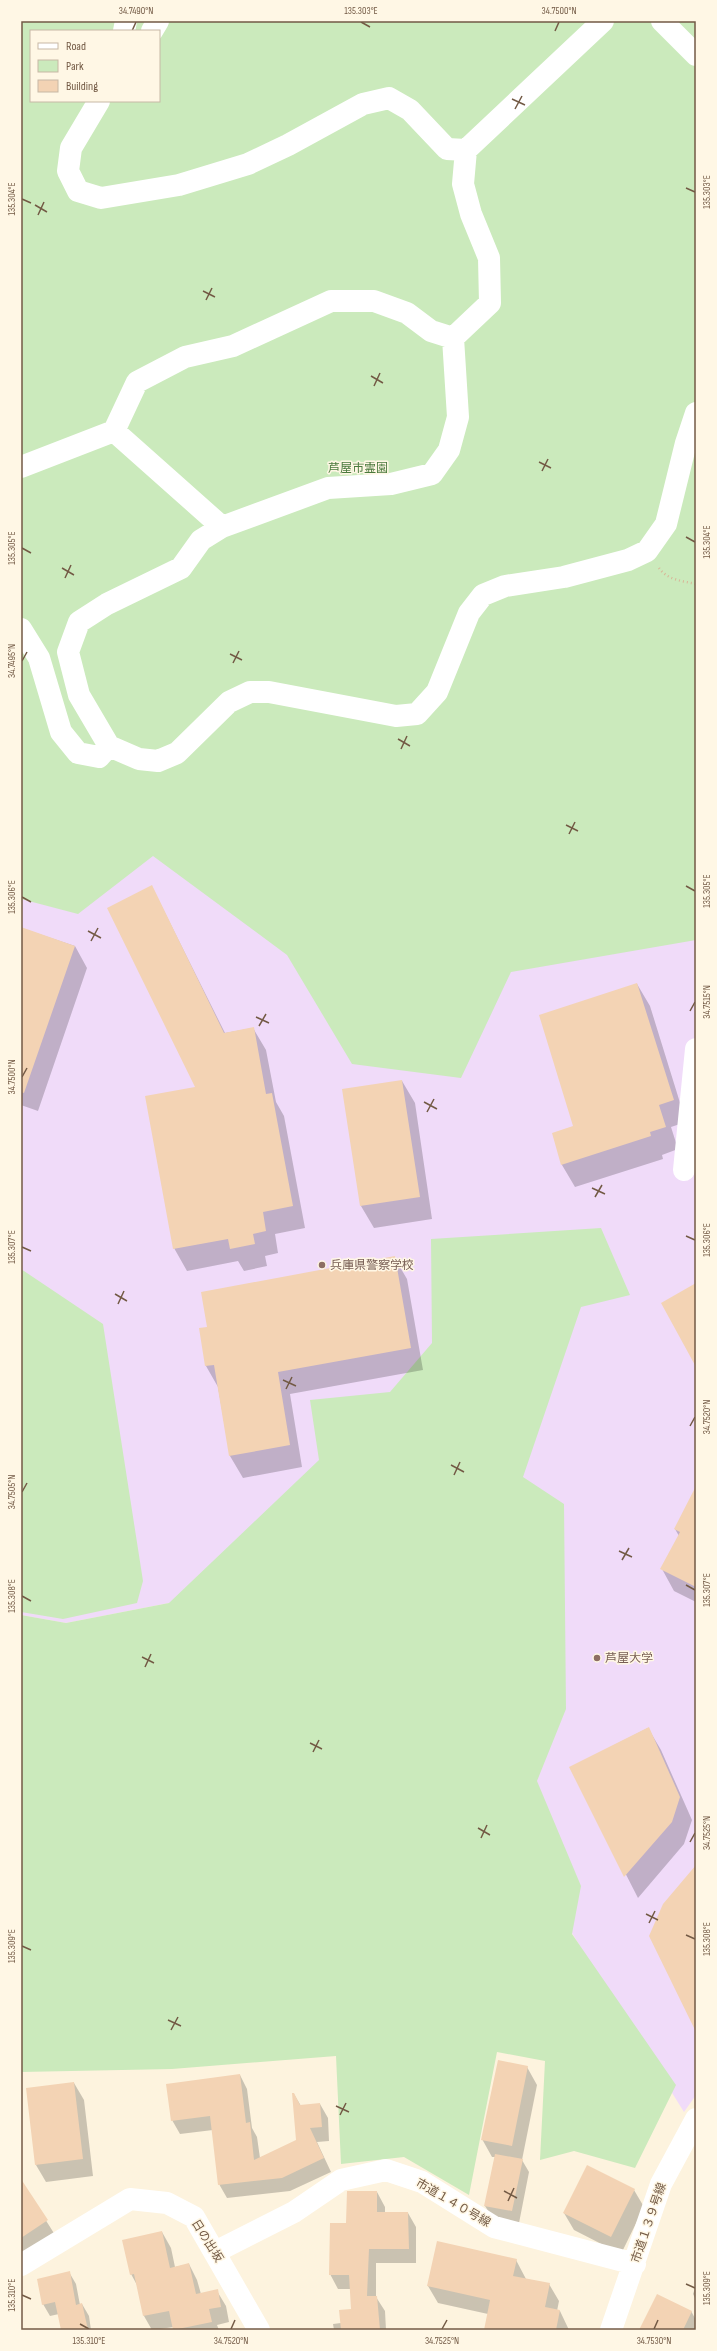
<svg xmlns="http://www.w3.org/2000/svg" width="717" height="2351" viewBox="0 0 717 2351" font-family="'Sofia Sans Condensed','Noto Sans JP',sans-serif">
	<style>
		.education { fill: #f0dbf9 }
		.green { fill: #cbeabc; fill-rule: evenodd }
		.shadow { fill: #0003 }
		.building { fill: #f3d3b4 }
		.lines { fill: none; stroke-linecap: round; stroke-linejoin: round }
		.path { stroke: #d8b698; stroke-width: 2.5; stroke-dasharray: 1 3; stroke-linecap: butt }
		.minor { stroke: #fff; stroke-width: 22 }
		.ticks { fill: none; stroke: #735a45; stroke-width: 1.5 }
		.education-dot { fill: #8d6e63; stroke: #fff7e5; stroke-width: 1.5 }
		.labels { text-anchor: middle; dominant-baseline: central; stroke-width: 3; stroke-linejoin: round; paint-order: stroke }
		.park-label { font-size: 12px; fill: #4a7a3d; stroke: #fff7e5 }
		.education-label { font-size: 12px; fill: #785e54; stroke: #fff7e5; text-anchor: start }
		.street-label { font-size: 12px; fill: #735a45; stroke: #fff7e5 }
		.neatline { fill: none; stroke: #735a45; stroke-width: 1.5 }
		.ticks-label { font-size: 10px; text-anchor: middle; fill: #735a45 }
	</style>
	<rect width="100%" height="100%" fill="#fdf3de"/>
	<path class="education" d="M156,849L696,929V2095L684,2112L508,1831L169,1603L66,1623L21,1615V880Z"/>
	<path class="green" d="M21,21H696V940L511,972L461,1078L352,1064L287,955L153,856L78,914L21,899ZM31,31H159V101H31Z
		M601,1228L630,1295L581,1307L523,1477L564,1504L566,1709L537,1781L581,1886L572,1934L676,2085L635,2168L574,2151L540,2160L545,2061L497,2052L469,2195L404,2157L341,2164L336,2056L172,2069L21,2072V1615L66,1623L169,1603L319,1460L310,1400L390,1392L432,1343L431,1239Z
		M21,1269L103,1324L143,1581L137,1603L63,1619L21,1612Z"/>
	<path class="shadow" d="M152,887L225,1033L253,1028L266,1050L276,1102L284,1116L305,1228L275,1234L278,1253L265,1256L267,1266L244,1271L238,1261L187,1271L174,1248L196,1087Z
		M21,928L75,946L87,968L38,1111L21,1105Z
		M637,984L650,1006L686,1122L671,1127L678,1149L662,1155L663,1159L575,1187L562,1165L553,1134L575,1127Z
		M402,1081L415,1103L432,1219L374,1228L361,1206Z
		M394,1257L407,1279L423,1370L290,1394L302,1467L243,1478L230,1456L218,1387L206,1366L200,1329L208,1328Z
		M696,1489V1602L674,1591L662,1569L679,1536L675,1529Z
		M648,1728L661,1750L692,1820L684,1844L638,1898L571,1767Z
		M527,2067L537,2085L522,2160L529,2172L519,2223L492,2217L485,2206L495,2157H492L482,2139Z
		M240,2075L247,2089L252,2128L257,2137L260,2158L297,2141L294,2094L301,2106L320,2104L328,2118L329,2141L317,2142L331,2172L290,2191L227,2198L219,2184L213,2130L180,2134L172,2120Z
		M74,2083L84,2100L93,2176L46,2182L36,2165Z
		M21,2181L57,2238L21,2262Z
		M634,2190L644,2207L621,2254L574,2230L564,2213Z
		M377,2192L385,2207V2213H408L416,2227V2263H376V2297L385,2311L386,2330H334L333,2324L341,2323L352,2310L351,2289H338L330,2274L347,2224Z
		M162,2232L171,2248L175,2267L189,2264L197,2280L201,2294L217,2291L226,2306L229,2322L217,2325L219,2330H174V2327L152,2330L144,2316L137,2285L131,2274Z
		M516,2260L526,2279L549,2284L559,2301L557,2311H560L569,2330H485L488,2314L438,2303L428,2286Z
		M69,2272L76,2284L80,2305L82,2304L89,2316L91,2330H62L59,2314L50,2316L43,2304Z
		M696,2285V2300L693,2294Z
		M691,2311L696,2320L695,2330H640Z"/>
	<path class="building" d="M152,885L224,1033L254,1027L266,1094L272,1093L293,1206L263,1212L266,1231L253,1234L255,1244L230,1249L228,1239L173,1249L145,1096L195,1087L107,908Z
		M21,927L75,946L24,1093L21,1092Z
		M637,983L674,1100L659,1105L666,1127L650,1132L651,1136L561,1165L552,1133L573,1126L539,1015Z
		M402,1080L420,1197L360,1206L342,1089Z
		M395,1256L411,1348L278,1372L290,1445L229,1456L214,1365L205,1366L199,1328L207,1327L201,1292Z
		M696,1283V1367L661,1303Z
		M696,1486V1587L660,1569L680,1532L674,1529Z
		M649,1727L680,1797L672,1822L624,1877L569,1767Z
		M696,1865V2032L649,1936L663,1904Z
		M498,2060L528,2066L512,2146L481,2140Z
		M240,2074L246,2123L250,2122L254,2160L296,2140L292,2093H294L300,2105L320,2103L322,2127L310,2128L324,2158L282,2178L218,2185L210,2116L171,2121L166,2084Z
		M74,2082L83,2159L35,2165L26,2088Z
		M495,2154L523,2159L512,2211L484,2206Z
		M587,2165L635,2189L611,2237L563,2213Z
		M21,2179L48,2220L21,2238Z
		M347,2191H377V2212H408L409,2249H369L367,2296H377L380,2330H341L339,2310L351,2309L349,2275H329L330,2223H346Z
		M162,2231L170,2268L189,2263L196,2294L218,2289L221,2307L209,2309L212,2322L173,2330L169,2311L143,2316L134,2274L130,2275L122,2240Z
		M437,2241L517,2259L513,2276L550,2283L545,2307L560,2310L556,2330H484L490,2300L427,2286Z
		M70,2271L76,2305L82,2303L88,2330H61L55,2302L42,2305L37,2279Z
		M657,2294L692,2311L683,2330H639Z"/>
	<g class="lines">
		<path class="path" d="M659,568C667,580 683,581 696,584"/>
		<path class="minor" d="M662,21L696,55
			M124,31L126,21
			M152,31L158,21
			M99,101L71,148L68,171L78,191L101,198L179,185L248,164L288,145L363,104L389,98L410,110L447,149L466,150
			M453,338L458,417L449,450L432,474L391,484L328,488L222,527L201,540L181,568L107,604L79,622L68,652L79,695L109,746L139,759L158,761L177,753L229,702L250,692H269L396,716L417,714L437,692L469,613L483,595L505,586L564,577L628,560L647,551L666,524L686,443L696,413
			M114,431L222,527
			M21,467L114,431L137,382L185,357L233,346L331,301H374L407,313L431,331L453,338L490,303L489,258L471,214L463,184L466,150L603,21
			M21,629L39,658L61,732L78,753L99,757L109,746
			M684,1170L696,1049
			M215,2252L294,2212L341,2180L386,2170L422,2182L494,2227L635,2264
			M21,2265L130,2199L167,2203L194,2217L259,2330
			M611,2330L661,2184L696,2119"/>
	</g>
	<path class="ticks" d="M361,22L370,27M132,31L136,22M555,31L559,22M512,99L525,105M515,109L522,96M686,188L695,192M22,199L31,203M35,205L47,212M38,215L44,202M203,291L215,297M206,300L212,288M371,376L383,383M374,386L380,373M539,462L551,468M542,471L548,459M686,537L695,542M22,548L31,553M62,568L74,575M65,578L71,565M230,654L242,660M22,661L27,652M233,663L239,651M398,739L410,746M401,749L407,736M566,825L578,831M569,834L575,822M686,886L695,891M22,897L31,902M88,931L101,938M91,941L98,928M690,1011L695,1002M256,1017L269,1023M259,1026L266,1014M22,1077L27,1068M424,1102L437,1109M427,1112L434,1099M592,1188L605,1194M595,1197L602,1185M686,1236L695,1240M22,1247L31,1251M115,1294L127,1301M118,1304L124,1291M283,1380L296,1386M286,1389L292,1377M690,1426L695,1417M451,1465L464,1472M454,1475L460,1462M22,1492L27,1483M619,1551L632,1557M622,1560L629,1548M686,1585L695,1590M22,1596L31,1601M142,1657L154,1663M145,1667L151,1654M310,1743L322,1749M313,1752L319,1740M478,1828L490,1835M481,1838L487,1825M690,1842L695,1833M646,1914L658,1920M649,1923L655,1911M686,1935L695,1939M22,1946L31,1950M168,2020L181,2026M171,2030L178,2017M336,2106L349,2112M340,2115L346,2103M504,2191L517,2198M508,2201L514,2188M686,2284L695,2288M22,2295L31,2299M80,2324L89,2329M231,2329L235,2320M442,2329L447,2320M654,2329L658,2320"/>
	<g class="education-dot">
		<circle cx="322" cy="1265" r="4"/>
		<circle cx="597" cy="1658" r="4"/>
	</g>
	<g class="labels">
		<g class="park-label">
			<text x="358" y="468">芦屋市霊園</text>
		</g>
		<g class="education-label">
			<text x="330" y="1265">兵庫県警察学校</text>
			<text x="605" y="1658">芦屋大学</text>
		</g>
		<g class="street-label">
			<text transform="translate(453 2203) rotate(30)">市道１４０号線</text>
			<text transform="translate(649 2223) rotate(-71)">市道１３９号線</text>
			<text transform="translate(207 2241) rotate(58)">日の出坂</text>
		</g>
	</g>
	<rect width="717" height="2351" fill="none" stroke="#fff7e5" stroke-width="44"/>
	<rect x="30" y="30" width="130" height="72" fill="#fff7e5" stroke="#c7b8a5"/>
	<rect x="38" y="43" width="20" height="6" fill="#ffffff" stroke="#c7b8a5"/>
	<text x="66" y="50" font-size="12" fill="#735a45">Road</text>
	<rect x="38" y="60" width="20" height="12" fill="#cbeabc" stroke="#c7b8a5"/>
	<text x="66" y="70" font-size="12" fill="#735a45">Park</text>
	<rect x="38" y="80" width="20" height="12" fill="#f3d3b4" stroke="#c7b8a5"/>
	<text x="66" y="90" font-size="12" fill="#735a45">Building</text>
	<rect x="22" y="22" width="673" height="2307" class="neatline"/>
	<g class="ticks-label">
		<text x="136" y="14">34.7490°N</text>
		<text x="361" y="14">135.303°E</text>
		<text x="559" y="14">34.7500°N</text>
		<text transform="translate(706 192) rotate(-90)" y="4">135.303°E</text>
		<text transform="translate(11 199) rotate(-90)" y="4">135.304°E</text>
		<text transform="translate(706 542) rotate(-90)" y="4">135.304°E</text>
		<text transform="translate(11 548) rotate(-90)" y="4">135.305°E</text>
		<text transform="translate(11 661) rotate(-90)" y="4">34.7495°N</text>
		<text transform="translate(706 891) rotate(-90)" y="4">135.305°E</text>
		<text transform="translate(11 897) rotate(-90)" y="4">135.306°E</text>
		<text transform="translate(706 1002) rotate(-90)" y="4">34.7515°N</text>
		<text transform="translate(11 1077) rotate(-90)" y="4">34.7500°N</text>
		<text transform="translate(706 1240) rotate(-90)" y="4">135.306°E</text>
		<text transform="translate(11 1247) rotate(-90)" y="4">135.307°E</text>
		<text transform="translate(706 1417) rotate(-90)" y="4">34.7520°N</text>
		<text transform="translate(11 1492) rotate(-90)" y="4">34.7505°N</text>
		<text transform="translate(706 1590) rotate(-90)" y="4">135.307°E</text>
		<text transform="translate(11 1596) rotate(-90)" y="4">135.308°E</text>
		<text transform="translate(706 1833) rotate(-90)" y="4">34.7525°N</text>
		<text transform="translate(706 1939) rotate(-90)" y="4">135.308°E</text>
		<text transform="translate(11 1946) rotate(-90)" y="4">135.309°E</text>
		<text transform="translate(706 2288) rotate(-90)" y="4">135.309°E</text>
		<text transform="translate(11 2295) rotate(-90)" y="4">135.310°E</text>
		<text x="89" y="2344">135.310°E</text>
		<text x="231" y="2344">34.7520°N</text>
		<text x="442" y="2344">34.7525°N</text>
		<text x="654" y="2344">34.7530°N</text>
	</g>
</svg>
